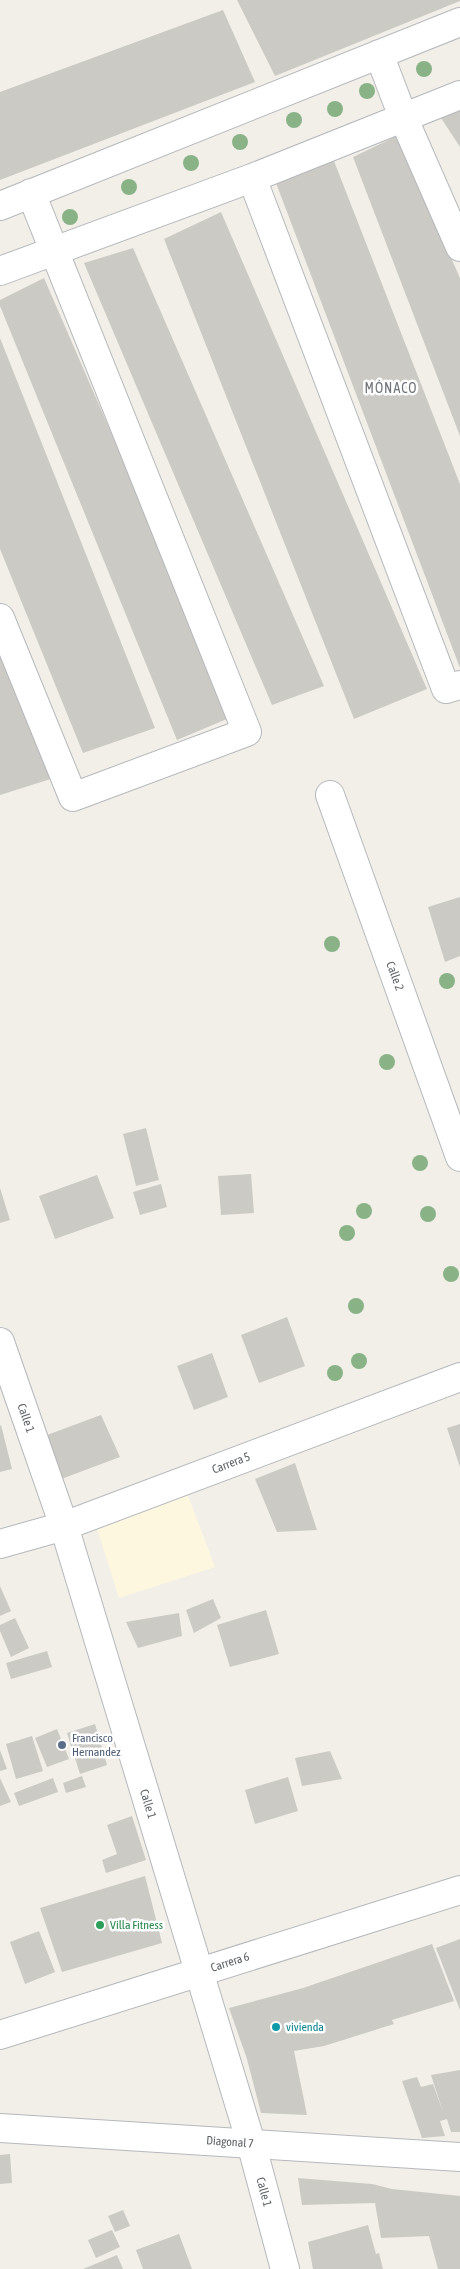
<svg xmlns="http://www.w3.org/2000/svg" width="460" height="2269" viewBox="0 0 460 2269" font-family="'Asap Condensed',sans-serif">
	<style>
		.commercial { fill: #fef7e0 }
		.building { fill: #cccac5 }
		.lines { fill: none; stroke-linecap: round; stroke-linejoin: round }
		.minor-casing { stroke: #b5b8bc; stroke-width: 30 }
		.tertiary-casing { stroke: #b5b8bc; stroke-width: 30 }
		.minor { stroke: #fff; stroke-width: 28 }
		.tertiary { stroke: #fff; stroke-width: 28 }
		.tree { fill: #89b387 }
		.service-dot { fill: #5c6f8a; stroke: #fff; stroke-width: 2 }
		.leisure-dot { fill: #2e9e5b; stroke: #fff; stroke-width: 2 }
		.culture-dot { fill: #0f9aa8; stroke: #fff; stroke-width: 2 }
		.labels { text-anchor: middle; dominant-baseline: central; stroke-width: 5; stroke-linejoin: round; paint-order: stroke }
		.street-label { font-size: 12px; fill: #5f6368; stroke: #fff }
		.service-label { font-size: 12px; fill: #4e5e75; stroke: #fff; text-anchor: start }
		.leisure-label { font-size: 12px; fill: #27864d; stroke: #fff; text-anchor: start }
		.culture-label { font-size: 12px; fill: #0d838f; stroke: #fff; text-anchor: start }
		.neighbourhood-label { font-size: 14px; letter-spacing: 1px; fill: #70757a; stroke: #fff }
	</style>
	<rect width="100%" height="100%" fill="#f1efe8"/>
	<path class="commercial" d="M187,1493L215,1567L119,1598L95,1522Z"/>
	<path class="building" d="M237,0H460V1L275,76Z
		M223,10L255,82L0,180V92Z
		M460,110V147L441,118Z
		M397,136L460,278V436L353,157Z
		M334,161L460,484V668L276,183Z
		M221,212L427,689L354,719L164,239Z
		M133,248L324,686L272,705L84,263Z
		M44,278L234,716L177,740L0,306V300Z
		M0,338L155,728L83,753L0,549Z
		M0,642L57,777L0,795Z
		M460,897V956L445,962L428,907Z
		M146,1128L159,1180L136,1186L123,1134Z
		M251,1174L254,1213L221,1215L218,1176Z
		M97,1175L114,1218L55,1239L39,1196Z
		M161,1184L167,1207L140,1215L133,1192Z
		M0,1188L10,1220L0,1223Z
		M287,1317L305,1366L259,1383L241,1335Z
		M212,1353L228,1397L194,1410L177,1366Z
		M101,1415L120,1457L56,1481L47,1435Z
		M460,1424V1467L447,1428Z
		M1,1425L12,1469L0,1472V1426Z
		M295,1463L317,1530L277,1532L255,1479Z
		M0,1586L11,1611L0,1616Z
		M213,1599L221,1618L194,1633L186,1610Z
		M266,1610L279,1654L230,1667L217,1625Z
		M179,1613L182,1636L138,1648L126,1622Z
		M15,1618L29,1648L11,1657L0,1631V1625Z
		M47,1651L52,1667L11,1679L6,1663Z
		M95,1724L107,1765L80,1774L67,1733Z
		M57,1729L69,1759L47,1767L35,1738Z
		M32,1736L43,1771L16,1779L6,1744Z
		M0,1750L7,1769L0,1771Z
		M330,1751L342,1779L302,1786L295,1758Z
		M82,1776L86,1787L66,1793L63,1783Z
		M288,1777L298,1811L255,1824L245,1790Z
		M0,1778L11,1802L0,1806Z
		M53,1778L58,1792L19,1806L14,1793Z
		M132,1816L146,1860L106,1873L102,1860L117,1854L107,1825Z
		M145,1876L162,1943L62,1972L40,1908Z
		M39,1931L55,1972L25,1984L10,1942Z
		M460,1939V2010L436,1948Z
		M432,1944L454,2001L392,2020L394,2024L324,2046L294,2051L307,2115L261,2113L247,2059L229,2008L303,1988Z
		M460,2070V2132H451L447,2119L440,2121L445,2136L422,2138L402,2081L417,2077L421,2087L433,2084L443,2112L431,2075Z
		M10,2154L12,2183L0,2184V2155Z
		M298,2178L372,2184L392,2189L460,2196V2269H438L429,2236L381,2238L375,2203L302,2205Z
		M123,2210L130,2226L115,2232L108,2216Z
		M368,2225L376,2254L379,2253L383,2269H313L308,2242Z
		M112,2230L120,2247L96,2258L88,2240Z
		M179,2234L192,2269H143L136,2250Z
		M117,2255L123,2269H83Z"/>
	<g class="lines">
		<g class="minor-casing">
			<path id="minor" d="M379,54L403,117L460,247
				M252,178L446,689L460,685
				M0,206L460,22
				M0,271L252,178L460,95
				M0,618L73,797L247,732L31,193
				M330,795L460,1157
				M0,1342L64,1526L251,2143L285,2269
				M0,1544L64,1526L460,1377"/>
		</g>
		<g class="tertiary-casing">
			<path id="tertiary" d="M0,2035L460,1890
				M0,2128L460,2157"/>
		</g>
		<use href="#minor" class="minor"/>
		<use href="#tertiary" class="tertiary"/>
	</g>
	<g class="tree">
		<circle cx="424" cy="69" r="8"/>
		<circle cx="367" cy="91" r="8"/>
		<circle cx="335" cy="109" r="8"/>
		<circle cx="294" cy="120" r="8"/>
		<circle cx="240" cy="142" r="8"/>
		<circle cx="191" cy="163" r="8"/>
		<circle cx="129" cy="187" r="8"/>
		<circle cx="70" cy="217" r="8"/>
		<circle cx="332" cy="944" r="8"/>
		<circle cx="447" cy="981" r="8"/>
		<circle cx="387" cy="1062" r="8"/>
		<circle cx="420" cy="1163" r="8"/>
		<circle cx="364" cy="1211" r="8"/>
		<circle cx="428" cy="1214" r="8"/>
		<circle cx="347" cy="1233" r="8"/>
		<circle cx="451" cy="1274" r="8"/>
		<circle cx="356" cy="1306" r="8"/>
		<circle cx="359" cy="1361" r="8"/>
		<circle cx="335" cy="1373" r="8"/>
	</g>
	<circle class="service-dot" cx="62" cy="1745" r="5"/>
	<circle class="leisure-dot" cx="100" cy="1925" r="5"/>
	<circle class="culture-dot" cx="276" cy="2027" r="5"/>
	<g class="labels">
		<g class="street-label">
			<text transform="translate(395 976) rotate(70)">Calle 2</text>
			<text transform="translate(26 1418) rotate(71)">Calle 1</text>
			<text transform="translate(231 1463) rotate(-21)">Carrera 5</text>
			<text transform="translate(148 1804) rotate(73)">Calle 1</text>
			<text transform="translate(230 1962) rotate(-18)">Carrera 6</text>
			<text transform="translate(230 2142) rotate(4)">Diagonal 7</text>
			<text transform="translate(264 2192) rotate(75)">Calle 1</text>
		</g>
		<g class="service-label">
			<text x="72" y="1738">Francisco<tspan x="72" dy="14">Hernandez</tspan></text>
		</g>
		<g class="leisure-label">
			<text x="110" y="1925">Villa Fitness</text>
		</g>
		<g class="culture-label">
			<text x="286" y="2027">vivienda</text>
		</g>
		<g class="neighbourhood-label">
			<text x="391" y="388">MÓNACO</text>
		</g>
	</g>
</svg>
